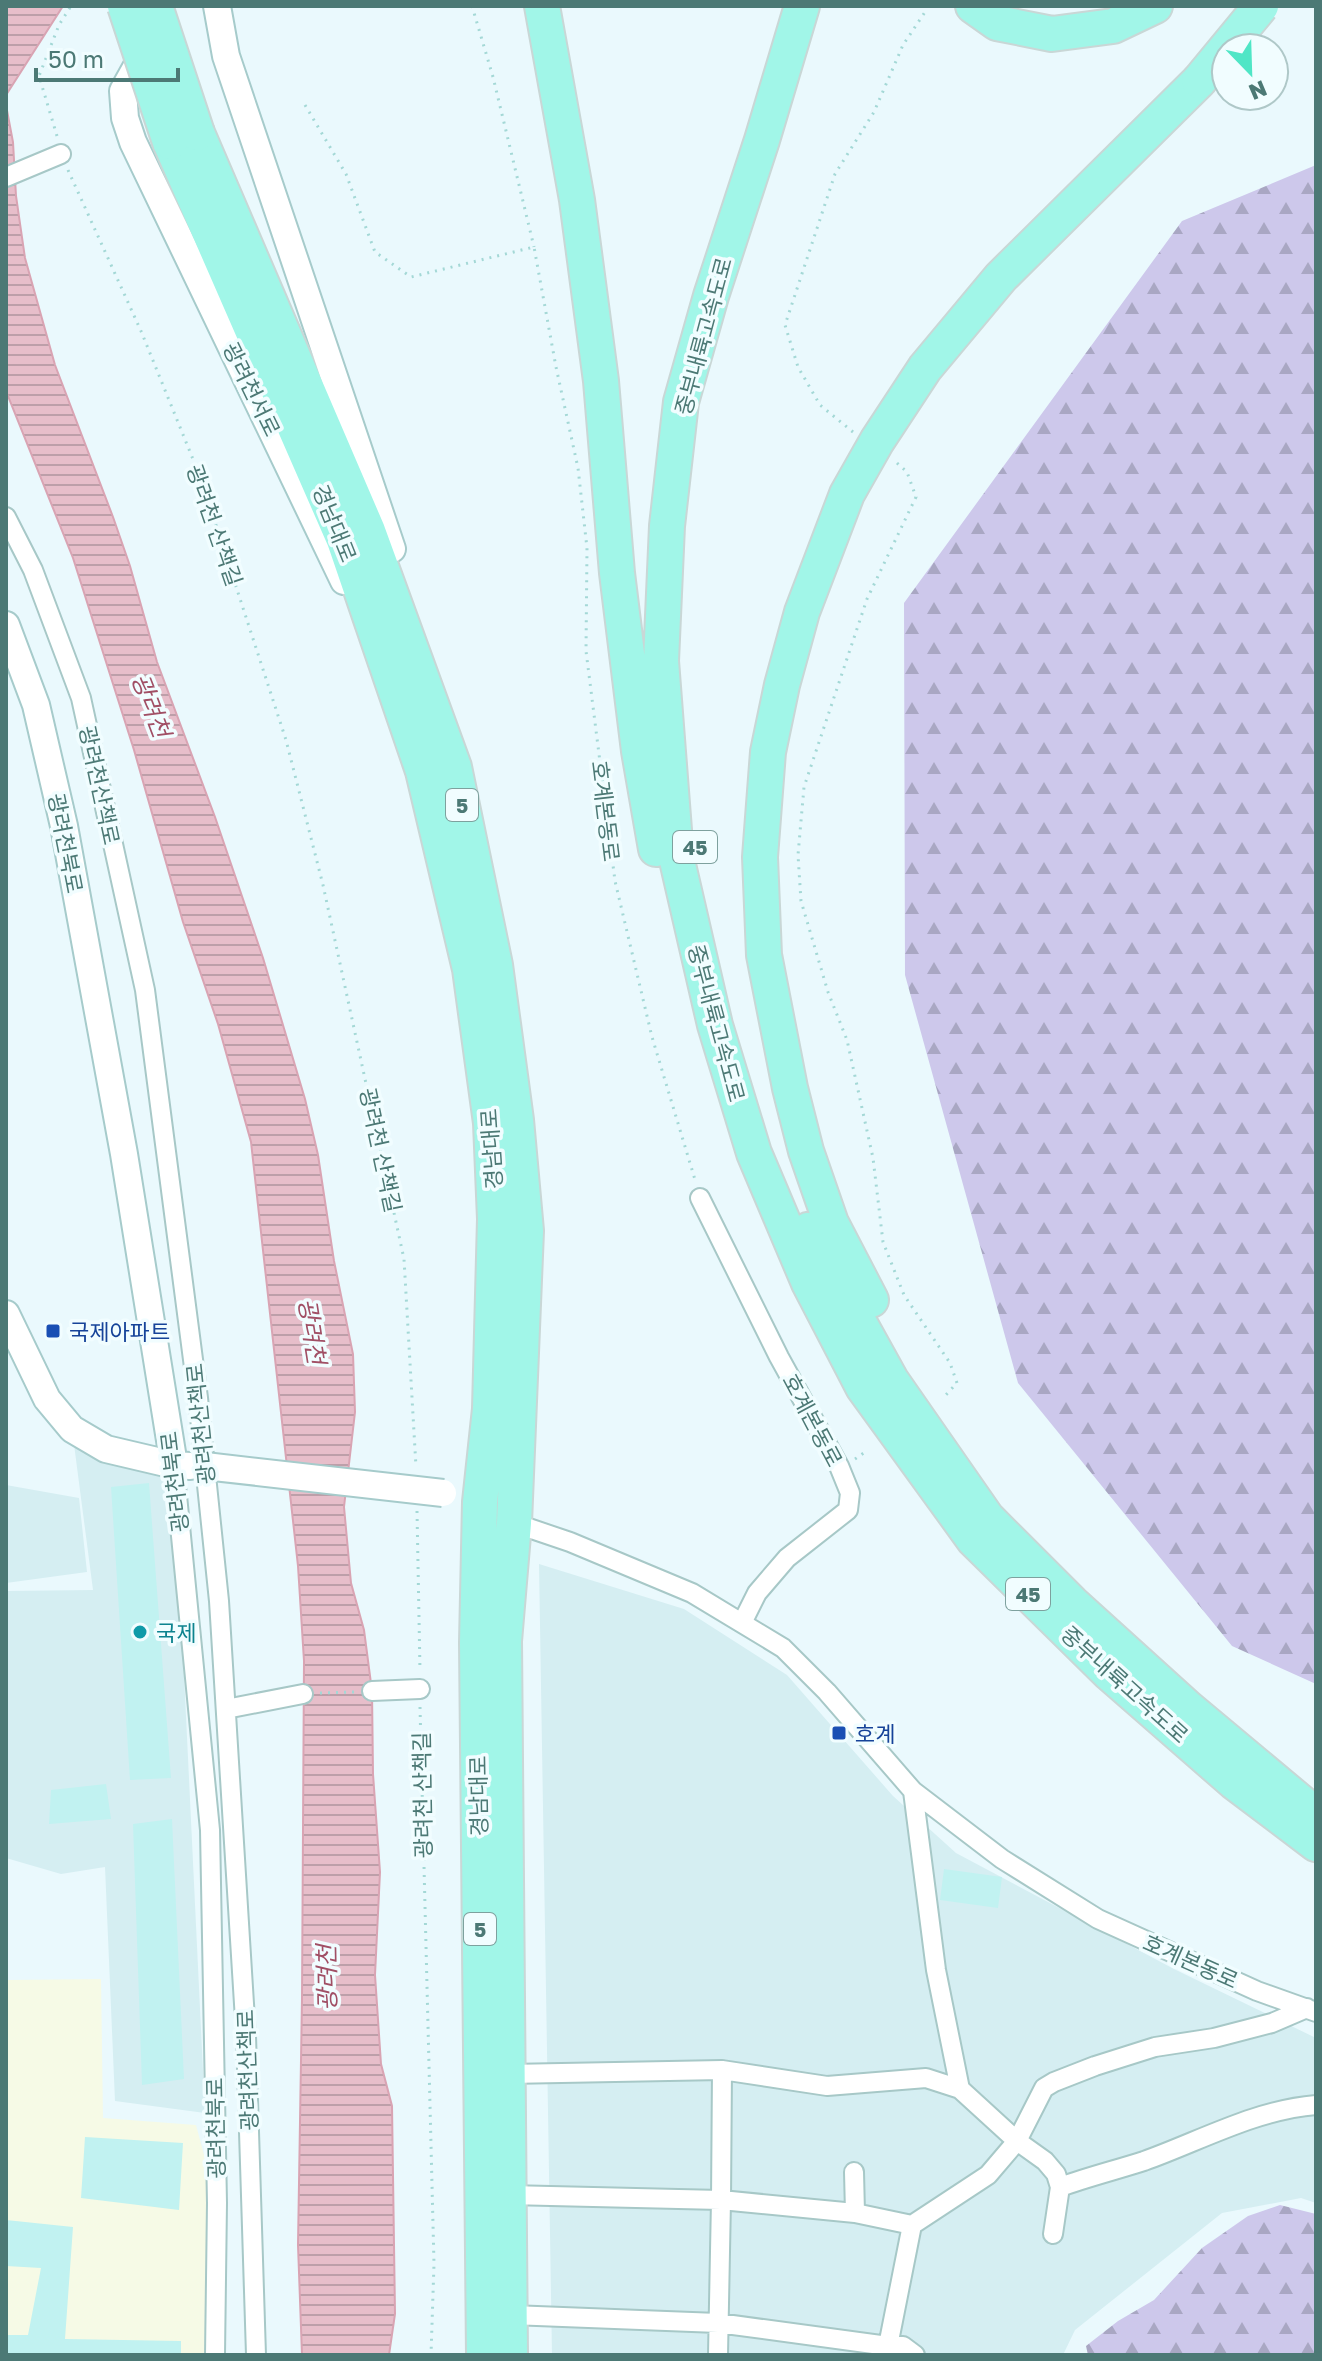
<svg xmlns="http://www.w3.org/2000/svg" width="1322" height="2361" viewBox="0 0 1322 2361" font-family="'Golos Text','Noto Sans KR',sans-serif">
	<style>
		.residential { fill: #d5eef2 }
		.education { fill: #f6fae6 }
		.forest { fill: url(#forest-firs) }
		.water { fill: url(#water-rules); stroke: #d9a4b3; stroke-width: 2 }
		.building { fill: #c1f2f1 }
		.lines { fill: none; stroke-linecap: round; stroke-linejoin: round }
		.street-casing { stroke: #a7c8c7; stroke-width: 22 }
		.secondary-casing { stroke: #a6cbcb; stroke-width: 30 }
		.highway-casing { stroke: #c9d7d6; stroke-width: 38 }
		.path { stroke: #a4d8d6; stroke-width: 3; stroke-dasharray: 2 6; stroke-linecap: butt }
		.street { stroke: #fff; stroke-width: 18 }
		.secondary { stroke: #fff; stroke-width: 26 }
		.highway { stroke: #a1f6e8; stroke-width: 34 }
		.secondary-bridge-casing { stroke: #a6cbcb; stroke-width: 30; stroke-linecap: butt }
		.highway-bridge-casing { stroke: #c9d7d6; stroke-width: 38; stroke-linecap: butt }
		.secondary-bridge { stroke: #fff; stroke-width: 26 }
		.highway-bridge { stroke: #a1f6e8; stroke-width: 34 }
		.transit-dot { fill: #1a4fb4; stroke: #f1fdff; stroke-width: 3 }
		.culture-dot { fill: #0f9aa8; stroke: #f1fdff; stroke-width: 3 }
		.labels { text-anchor: middle; dominant-baseline: central; stroke-width: 7; stroke-linejoin: round; paint-order: stroke }
		.shield { fill: #f1fdff; stroke: #7ea19e; stroke-width: 2 }
		.shield-label { font-size: 20px; font-weight: bold; fill: #4c7975 }
		.street-label { font-size: 22px; fill: #4c7975; stroke: #f1fdff }
		.transit-label { font-size: 22px; fill: #164399; stroke: #f1fdff; text-anchor: start }
		.culture-label { font-size: 22px; fill: #0d838f; stroke: #f1fdff; text-anchor: start }
		.water-label { font-size: 24px; font-style: italic; fill: #a14f65; stroke: #f1fdff }
	</style>
	<defs>
		<pattern id="forest-firs" width="22" height="20" patternUnits="userSpaceOnUse" patternTransform="scale(2)"><rect width="22" height="20" fill="#cdc8eb"/><path d="M5 1l3.5 6h-7zM16 11l3.5 6h-7z" fill="#a9a7c3"/></pattern>
		<pattern id="water-rules" width="6" height="5" patternUnits="userSpaceOnUse" patternTransform="scale(2)"><rect width="6" height="5" fill="#e7beca"/><path d="M0 2.5h6" fill="none" stroke="#bd9fa9"/></pattern>
	</defs>
	<rect width="100%" height="100%" fill="#eaf9fd"/>
	<path class="residential" d="M72,1429L174,1465L205,2113L115,2101L105,1867L61,1874L6,1858V1591L93,1590Z
		M6,1485L79,1498L87,1572L6,1583Z
		M539,1564L684,1609L787,1675L893,1796L956,1853L1174,1969L1316,2038V2203L1301,2198L1222,2213L1075,2330L1063,2355H552Z"/>
	<path class="education" d="M101,1979L103,2118L196,2125L217,2203L215,2355H6V1980Z"/>
	<path class="forest" d="M1316,165V1684L1232,1646L1018,1383L905,975L904,603L1182,221Z
		M1280,2205L1316,2214V2355H1088L1086,2346L1118,2321L1154,2300L1202,2248L1248,2216Z"/>
	<path class="water" d="M6,6H63L6,95Z
		M6,105L13,142L16,196L25,258L55,365L113,517L130,566L157,662L215,817L263,958L305,1099L318,1155L334,1261L353,1354L355,1412L344,1507L351,1583L364,1630L372,1691L373,1774L380,1872L375,1975L381,2064L392,2106L395,2314L389,2355H302L298,2245L302,1999L304,1661L298,1566L251,1142L218,1024L183,922L134,750L73,558L6,391Z"/>
	<path class="building" d="M149,1483L171,1778L130,1780L111,1487Z
		M106,1784L111,1819L49,1824L51,1790Z
		M172,1819L184,2079L142,2085L133,1824Z
		M944,1869L1002,1877L998,1908L940,1900Z
		M85,2137L183,2143L179,2210L81,2198Z
		M6,2220L73,2227L65,2339L181,2341V2355H6V2335H28L41,2268L6,2266Z"/>
	<g class="lines">
		<g class="street-casing">
			<path id="street" d="M6,177L61,154
				M6,517L33,570L81,698L145,990L198,1398L219,1601L246,2036L256,2355
				M700,1198L779,1357L839,1466L850,1493L848,1510L787,1558L757,1593L742,1623
				M174,1465L210,1830L217,2203L215,2355
				M514,1523L570,1542L692,1593L783,1648L827,1692L913,1791L1002,1859L1098,1919L1257,1991L1316,2012
				M372,1691L420,1689
				M226,1709L303,1694
				M913,1791L936,1970L960,2089
				M722,2070L721,2200L855,2213L854,2172
				M507,2074L722,2070L827,2086L926,2078L960,2089L1017,2141L1045,2161L1056,2174L1060,2187L1053,2234
				M1060,2187C1088,2177 1116,2170 1144,2161C1200,2141 1255,2110 1316,2105
				M508,2195L721,2200L718,2355
				M855,2213L912,2225L888,2346H903L915,2355
				M912,2225L988,2175L1017,2141L1044,2088L1054,2082L1095,2066L1155,2047L1214,2038L1272,2023L1307,2008
				M511,2315L718,2323L888,2346L887,2355"/>
		</g>
		<g class="secondary-casing">
			<path id="secondary" d="M217,6L226,56L392,549
				M147,48L123,91L125,118L133,142L344,581
				M6,625L36,705L64,826L124,1154L174,1465
				M6,1314L47,1399L72,1429L106,1449L174,1465L190,1466"/>
		</g>
		<g class="highway-casing">
			<path id="highway" d="M542,6L577,200L601,381L617,573L639,751L656,849
				M802,6L762,140L711,296L681,402L667,526L661,661L676,856L715,1025L754,1153L809,1283L863,1387L974,1540L1109,1673L1234,1782L1316,1844
				M973,6L997,23L1052,34L1113,26L1155,6
				M197,133L368,531L454,767L495,965L516,1120L526,1231L514,1523L504,1641L510,2355
				M170,142L344,540L423,771L470,969L491,1123L495,1219L490,1409L480,1502L477,1643L484,2355
				M808,1230L891,1380L987,1518L1072,1603L1188,1708L1316,1815
				M871,1300L831,1223L806,1151L790,1088L764,955L760,857L768,752L782,685L802,612L847,494L877,441L925,368L1001,277L1199,81"/>
		</g>
		<path class="path" d="M472,6L493,77L534,247
			M305,105L346,174L375,252L411,277L534,247L556,367L578,468L587,548L586,651L615,881L652,1037L696,1183
			M57,136L39,76L59,25L71,6
			M68,170L141,331L201,479L286,740L323,885L404,1259L416,1467
			M853,432L820,405L798,367L785,325L835,174L874,112L903,45L927,9
			M897,463L907,472L916,497L867,599L804,787L798,855L801,901L828,992L847,1040L873,1158L883,1242L904,1295L950,1363L957,1383L942,1399
			M855,1459L868,1450
			M417,1511L420,1671
			M320,1693L356,1692
			M420,1707L434,2264L431,2355"/>
		<use href="#street" class="street"/>
		<use href="#secondary" class="secondary"/>
		<use href="#highway" class="highway"/>
		<g class="secondary-bridge-casing">
			<path id="secondary-bridge" d="M205,1466L443,1493"/>
		</g>
		<g class="highway-bridge-casing">
			<path id="highway-bridge" d="M125,6L170,142
				M155,6L197,133
				M1199,81L1261,6"/>
		</g>
		<use href="#secondary-bridge" class="secondary-bridge"/>
		<use href="#highway-bridge" class="highway-bridge"/>
	</g>
	<g class="transit-dot">
		<rect x="45" y="1323" width="16" height="16" rx="4"/>
		<rect x="831" y="1725" width="16" height="16" rx="4"/>
	</g>
	<circle class="culture-dot" cx="140" cy="1632" r="8"/>
	<g class="labels">
		<g class="shield">
			<rect x="446" y="789" width="32" height="32" rx="6"/>
			<rect x="673" y="831" width="44" height="32" rx="6"/>
			<rect x="1006" y="1578" width="44" height="32" rx="6"/>
			<rect x="464" y="1913" width="32" height="32" rx="6"/>
		</g>
		<g class="shield-label">
			<text x="462" y="805">5</text>
			<text x="695" y="847">45</text>
			<text x="1028" y="1594">45</text>
			<text x="480" y="1929">5</text>
		</g>
		<g class="street-label">
			<text transform="translate(703 336) rotate(-75)">중부내륙고속도로</text>
			<text transform="translate(252 389) rotate(64)">광려천서로</text>
			<text transform="translate(335 523) rotate(68)">경남대로</text>
			<text transform="translate(215 525) rotate(71)">광려천 산책길</text>
			<text transform="translate(100 785) rotate(78)">광려천산책로</text>
			<text transform="translate(606 811) rotate(83)">호계본동로</text>
			<text transform="translate(66 843) rotate(79)">광려천북로</text>
			<text transform="translate(717 1023) rotate(75)">중부내륙고속도로</text>
			<text transform="translate(491 1149) rotate(-94)">경남대로</text>
			<text transform="translate(381 1150) rotate(78)">광려천 산책길</text>
			<text transform="translate(813 1420) rotate(62)">호계본동로</text>
			<text transform="translate(200 1424) rotate(-96)">광려천산책로</text>
			<text transform="translate(174 1482) rotate(-97)">광려천북로</text>
			<text transform="translate(1125 1684) rotate(42)">중부내륙고속도로</text>
			<text transform="translate(422 1795) rotate(-91)">광려천 산책길</text>
			<text transform="translate(478 1796) rotate(-91)">경남대로</text>
			<text transform="translate(1191 1961) rotate(24)">호계본동로</text>
			<text transform="translate(247 2070) rotate(-92)">광려천산책로</text>
			<text transform="translate(215 2128) rotate(-91)">광려천북로</text>
		</g>
		<g class="transit-label">
			<text x="69" y="1331">국제아파트</text>
			<text x="855" y="1733">호계</text>
		</g>
		<g class="culture-label">
			<text x="156" y="1632">국제</text>
		</g>
		<g class="water-label">
			<text transform="translate(152 705) rotate(69)">광려천</text>
			<text transform="translate(313 1331) rotate(81)">광려천</text>
			<text transform="translate(326 1978) rotate(-91)">광려천</text>
		</g>
	</g>
	<rect width="1322" height="2361" fill="none" stroke="#4c7975" stroke-width="16"/>
	<g transform="translate(1250 72) rotate(157)"><circle r="38" fill="#f1fdff" stroke="#afc8c8" stroke-width="2"/>
	<path d="M0-6L14 30L0 20L-14 30Z" fill="#50e6c6"/>
	<text y="-12" font-size="22" font-weight="bold" text-anchor="middle" fill="#4c7975">N</text>
	</g>
	<path d="M36 68v12h142v-12" fill="none" stroke="#4c7975" stroke-width="4"/>
	<text x="48" y="68" font-size="24" fill="#4c7975" stroke="#f1fdff" stroke-width="6" paint-order="stroke">50 m</text>
</svg>
